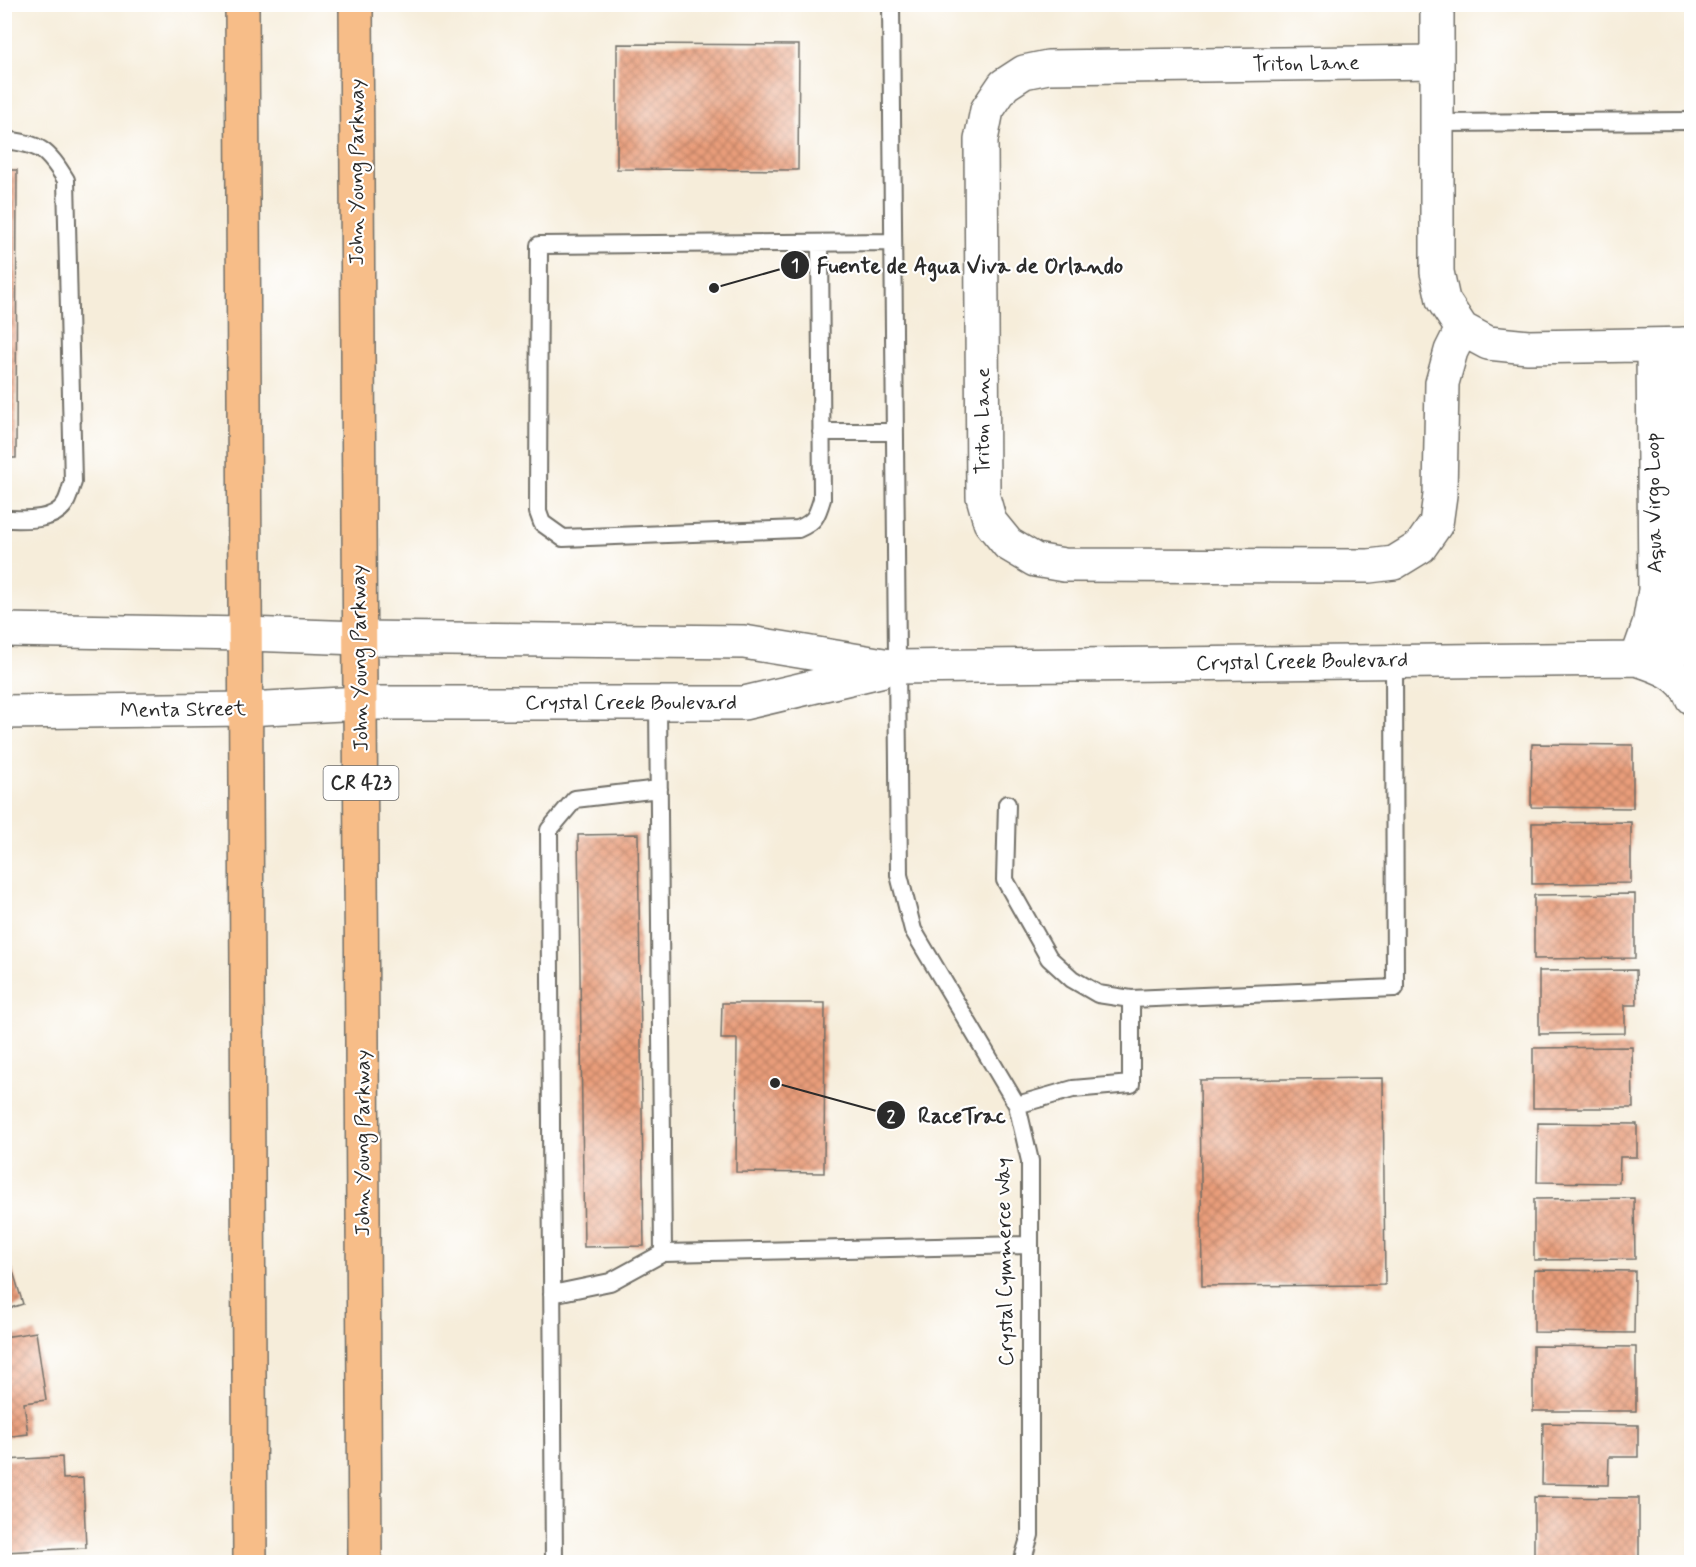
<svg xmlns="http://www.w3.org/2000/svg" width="1696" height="1567" viewBox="0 0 1696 1567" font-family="Mynerve,sans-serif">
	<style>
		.building { fill: url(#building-cross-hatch) }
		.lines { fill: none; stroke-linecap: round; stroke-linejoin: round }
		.service-casing { stroke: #726f68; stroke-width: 20 }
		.minor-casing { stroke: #726f68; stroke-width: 36 }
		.tertiary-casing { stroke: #726f68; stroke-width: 36 }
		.trunk-casing { stroke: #726f68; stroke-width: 36 }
		.service { stroke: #fff; stroke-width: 16 }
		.minor { stroke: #fff; stroke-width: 33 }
		.tertiary { stroke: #fff; stroke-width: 33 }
		.trunk { stroke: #f7bd88; stroke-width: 33 }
		.labels { text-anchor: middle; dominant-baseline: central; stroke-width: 4.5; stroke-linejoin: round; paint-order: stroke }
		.shield { fill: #fff; stroke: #6b6b6b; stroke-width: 1.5 }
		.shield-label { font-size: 20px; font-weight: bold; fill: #2b2b2b }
		.street-label { font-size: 21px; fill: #2b2b2b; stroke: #fff }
		.leader { fill: none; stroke: #2b2b2b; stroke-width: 2 }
		.callout-dot { fill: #2b2b2b; stroke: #fff; stroke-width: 2 }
		.mark-label { font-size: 18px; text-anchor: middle; font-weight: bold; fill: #fff }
		.callout-label { font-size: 22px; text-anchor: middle; font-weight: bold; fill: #2b2b2b; stroke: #fff; stroke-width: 4.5; stroke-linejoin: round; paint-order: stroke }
	</style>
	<defs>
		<pattern id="building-cross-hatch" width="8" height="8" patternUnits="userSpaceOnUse" patternTransform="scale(1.5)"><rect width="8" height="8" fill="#e99d7a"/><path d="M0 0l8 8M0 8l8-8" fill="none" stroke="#bd8064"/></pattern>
	</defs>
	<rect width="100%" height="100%" fill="#fff"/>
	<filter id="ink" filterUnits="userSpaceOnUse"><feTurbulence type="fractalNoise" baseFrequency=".0167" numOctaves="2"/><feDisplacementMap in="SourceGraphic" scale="12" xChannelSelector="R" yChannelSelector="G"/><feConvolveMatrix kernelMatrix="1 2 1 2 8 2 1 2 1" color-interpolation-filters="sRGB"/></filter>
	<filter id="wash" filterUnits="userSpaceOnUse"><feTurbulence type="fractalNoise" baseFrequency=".008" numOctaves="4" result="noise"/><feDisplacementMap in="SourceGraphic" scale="24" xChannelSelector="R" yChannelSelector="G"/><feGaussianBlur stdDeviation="1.35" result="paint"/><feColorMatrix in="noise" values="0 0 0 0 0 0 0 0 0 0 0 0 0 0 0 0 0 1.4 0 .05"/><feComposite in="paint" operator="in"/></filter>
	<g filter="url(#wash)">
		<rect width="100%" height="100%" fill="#f6edda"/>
		<g id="blocks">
			<path class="building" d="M617,44L799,45L798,170L617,169Z
				M4,170H17L16,458H4Z
				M1532,744L1633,745V808L1531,807Z
				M1631,822V883L1532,884V823Z
				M638,834L644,1246L584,1247L578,835Z
				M1635,894V958L1534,959V895Z
				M1636,970L1637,1005H1625V1033L1539,1034V971Z
				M722,1003H825L824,1173L736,1172L737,1039H721Z
				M1632,1047L1633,1108H1533V1048Z
				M1383,1078L1385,1285L1202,1286L1200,1080Z
				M1538,1123L1637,1124V1157H1620L1619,1183L1537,1182Z
				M1634,1198L1635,1259L1534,1260V1199Z
				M4,1242L23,1304L4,1310Z
				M1534,1270L1635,1271L1634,1333L1534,1332Z
				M36,1332L46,1400L24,1403L28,1434L4,1437V1337Z
				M1533,1346L1636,1347V1411H1533Z
				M1543,1423L1638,1425V1457H1609L1608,1485L1542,1484Z
				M62,1457L63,1479L83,1478L86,1548L4,1552V1460Z
				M1534,1497L1639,1498V1562H1534Z"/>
		</g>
	</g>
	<g filter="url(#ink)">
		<use href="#blocks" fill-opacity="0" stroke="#726f68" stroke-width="1.5"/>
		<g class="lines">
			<g class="service-casing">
				<path id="service" d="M891,4L899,875L913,930L1017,1105L1030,1161V1535L1022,1562
					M1437,123L1692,121
					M4,140C40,144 47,149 66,180L73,482C70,489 69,499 64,505C52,522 23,519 4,519
					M820,243L822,499C817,516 815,522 798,529L563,538L542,523L538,512L539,245L893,242
					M821,432H894
					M658,703L663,1253
					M1007,804L1005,880L1049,958L1072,979L1098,994L1131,999L1395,988L1394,661
					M1017,1105L1073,1089L1131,1084V999
					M552,1294L610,1282L663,1253L1030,1245
					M554,1562L549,830L575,799L659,789"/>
			</g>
			<g class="minor-casing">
				<path id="minor" d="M1437,4V272L1443,300L1462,329L1488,343L1528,347L1692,344
					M1437,62L1048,67L1024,72L1004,85L987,110L981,140L983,497L990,522L1008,544L1035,560L1064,565L1369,566L1394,563L1420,547L1436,524L1440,495L1442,383L1451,351L1462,329
					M359,638L744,642L896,667L1637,659C1659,666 1683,674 1692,698
					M1637,659L1649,625L1655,590L1653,345
					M1666,669L1676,642L1684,594L1683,344
					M361,703H744L880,671"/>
			</g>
			<g class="tertiary-casing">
				<path id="tertiary" d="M4,630L246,634L359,638
					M4,712L246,709L361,703"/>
			</g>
			<g class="trunk-casing">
				<path id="trunk" d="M242,4L250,1562
					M356,4L365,1562"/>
			</g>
			<use href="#service" class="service"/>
			<use href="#minor" class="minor"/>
			<use href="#tertiary" class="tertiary"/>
			<use href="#trunk" class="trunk"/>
		</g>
	</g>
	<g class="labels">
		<rect class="shield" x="323.5" y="766" width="75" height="34" rx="4.5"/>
		<g class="shield-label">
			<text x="361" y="783">CR 423</text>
		</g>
		<g class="street-label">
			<text transform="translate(1306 64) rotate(-1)">Triton Lane</text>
			<text transform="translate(357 172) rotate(-90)">John Young Parkway</text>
			<text transform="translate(983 421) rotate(-90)">Triton Lane</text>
			<text transform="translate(1654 503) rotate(-91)">Aqua Virgo Loop</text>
			<text transform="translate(360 658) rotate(-91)">John Young Parkway</text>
			<text transform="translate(1302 662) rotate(-1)">Crystal Creek Boulevard</text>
			<text x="631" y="703">Crystal Creek Boulevard</text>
			<text transform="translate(183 710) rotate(-1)">Menta Street</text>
			<text transform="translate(363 1143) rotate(-90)">John Young Parkway</text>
			<text transform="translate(1005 1262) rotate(-91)">Crystal Cymmerce Way</text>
		</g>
	</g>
	<path class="leader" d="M714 288L795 265M775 1083L891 1115"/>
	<g class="callout-dot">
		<circle cx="714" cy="288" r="6"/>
		<circle cx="775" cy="1083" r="6"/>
		<circle cx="795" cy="265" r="15"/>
		<circle cx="891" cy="1115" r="15"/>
	</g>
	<g class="mark-label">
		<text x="795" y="271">1</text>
		<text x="891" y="1122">2</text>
	</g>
	<g class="callout-label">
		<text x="970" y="273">Fuente de Agua Viva de Orlando</text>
		<text x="962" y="1123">RaceTrac</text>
	</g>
	<rect width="1696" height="1567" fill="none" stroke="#fff" stroke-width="24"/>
</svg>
